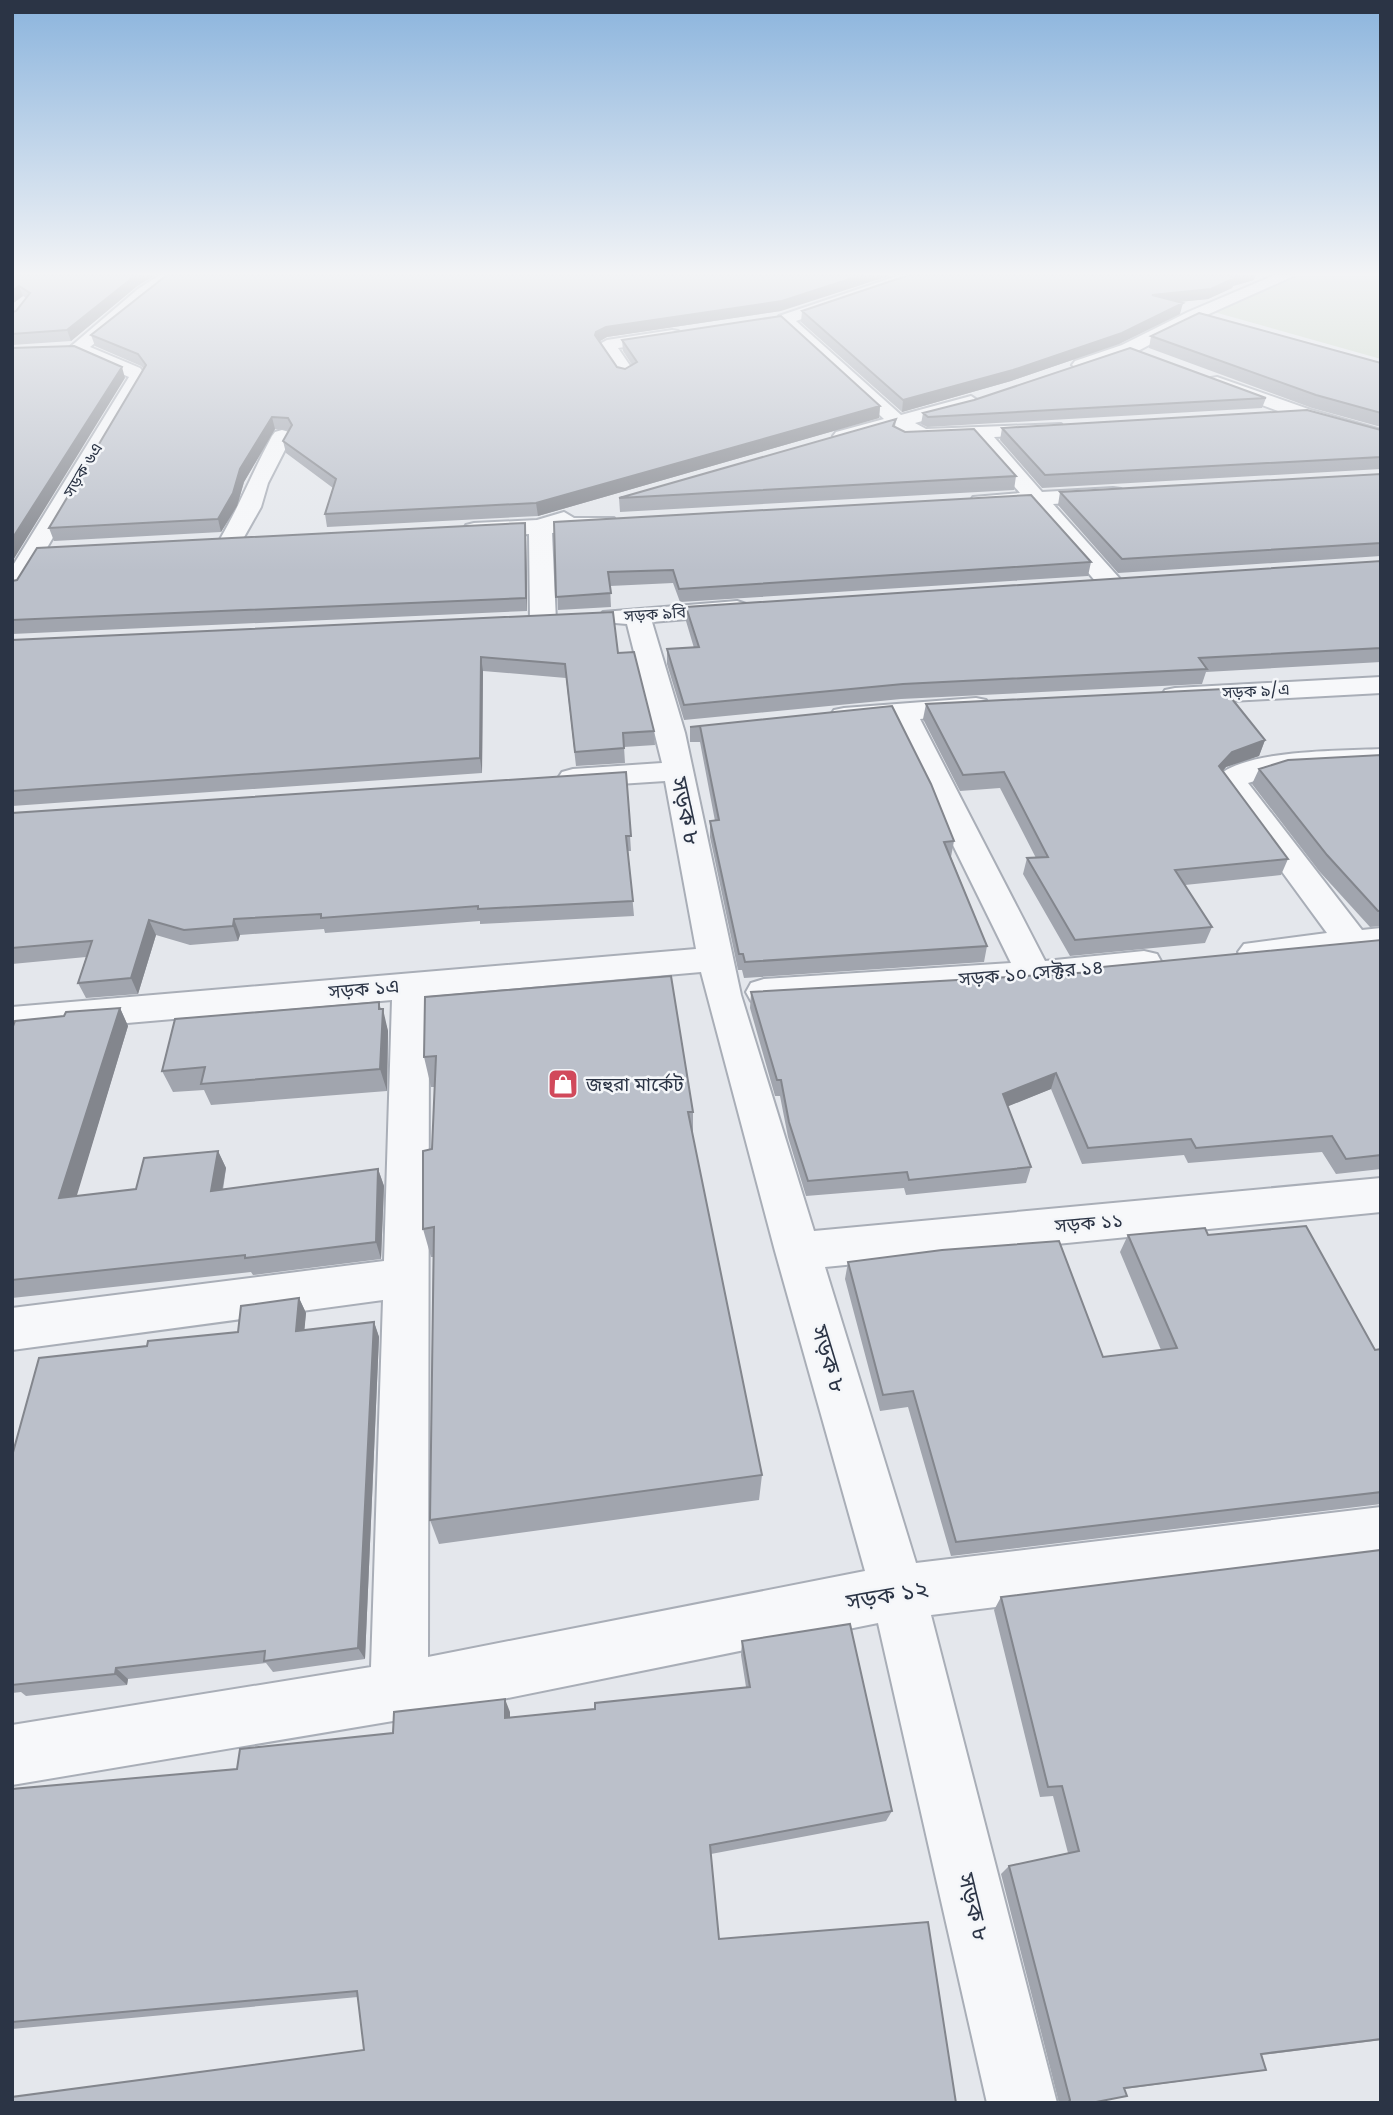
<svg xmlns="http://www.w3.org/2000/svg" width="1393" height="2115" viewBox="0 0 1393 2115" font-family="Poppins,'Noto Sans Bengali',sans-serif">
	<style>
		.green { fill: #c9d6c5 }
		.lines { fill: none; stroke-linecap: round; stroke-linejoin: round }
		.minor-casing { stroke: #a9aeb7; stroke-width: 4 }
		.minor { fill: #f7f8fa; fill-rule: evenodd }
		.wall { fill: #a1a5ae }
		.shaded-wall { fill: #83868d }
		.building { fill: #bbc0ca; stroke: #83868d; stroke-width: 2 }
		.labels { text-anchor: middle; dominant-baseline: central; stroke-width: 5; stroke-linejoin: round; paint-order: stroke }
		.far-street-label { font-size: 16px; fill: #2b3445; stroke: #f4f6f9 }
		.street-label { font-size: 19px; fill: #2b3445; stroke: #f4f6f9 }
		.poi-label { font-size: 19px; fill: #2b3445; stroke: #f4f6f9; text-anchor: start }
		.near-street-label { font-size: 23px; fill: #2b3445; stroke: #f4f6f9 }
	</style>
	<rect width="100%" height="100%" fill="#e4e7ec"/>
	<path class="green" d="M1297,275H1381V359L1207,310Z"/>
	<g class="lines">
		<g class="minor-casing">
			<path id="minor" d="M160,275H178L90,347L140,368L147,377L24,587L21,592L12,594V567L129,377L72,352L69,348L138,289Z
				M900,275H923L920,278L796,321L901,415L971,396L980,402L978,406L915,423L926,429L1061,424L1064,428L1054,434L994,437L1042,492L1113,488L1121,489L1124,494L1121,499L1113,500L1053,504L1121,580L1124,585L1121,590L1112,592L1103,590L1031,506L973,507L970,502L973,497L1020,493L973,438L925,441L895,428L843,442L836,440L833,436L836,432L884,419L777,319L779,316Z
				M1275,275H1296L1200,318L1134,353L1081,370L1072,365L1075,361L1122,345L1188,312Z
				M672,330L678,331L680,335L678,339L618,348L635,373L626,378L620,377L598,345L607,340Z
				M1217,377L1311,410L1381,430V442L1297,418L1211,386L1208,382L1211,378Z
				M282,430L289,432L292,436L268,483L261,507L239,546H223L219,541C239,507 253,471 272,436L275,432Z
				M564,512L574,518H614L617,523L614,528L606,530L552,533L556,621L552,626L543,629L534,626L530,621L529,534L474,537L466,535L463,530L466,525L474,523L537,520Z
				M737,601L746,604L750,609L746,614L652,622L685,733L741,995L814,1231L1381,1178V1212L825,1267L916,1563L1381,1507V1559L931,1615L1057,2103H987L878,1623L399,1720L12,1785V1725L371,1667L383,1300L12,1350V1308L384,1261L392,1000L12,1033V1007L696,949L665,781L573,787L562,784L558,778L562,772L573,769L662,763L627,624L603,622L599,617L603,612ZM701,972L775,1251L865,1571L428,1657L429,996Z
				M1381,677V693L1175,704L1165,702L1161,696L1165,690L1175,688Z
				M976,698L986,700L990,706L986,712L920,719L1045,961L1144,951L1157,954L1162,963L1157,972L1034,986L764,1005L751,1001L746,992L751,983L764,979L1011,963L892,721L844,724L834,722L830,716L834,710L844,708Z
				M1381,749V767L1281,773L1248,783L1362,930L1381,928V952L1256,964L1244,960L1238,952L1244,944L1327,933L1215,780C1236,749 1344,751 1381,749Z"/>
		</g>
		<use href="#minor" class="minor"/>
	</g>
	<path class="wall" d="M12,275L136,287L71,341L12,345V312L16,311L26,298L23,296L12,304Z
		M1255,276L1254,280L1233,286L1232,288L1208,299L1179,302L1180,314L1119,344L1011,381L902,412L801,322L802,311Z
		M781,311L607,337L599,341L617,367L625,369L632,365L623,351L622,340L880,406L879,418L538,516L327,527L325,514L333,488L286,453L283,441L289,430L275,429L244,482L237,506L221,532L54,541L49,528L144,369L141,366L95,346L91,335Z
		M1151,336L1381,363V427L1312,408L1149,348Z
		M1266,398L1262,408L927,427L921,424L923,413Z
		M896,419L895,427L905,432L1016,476L1014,490L620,512L619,498Z
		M1002,428L1381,430V469L1042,488L1000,440Z
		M1381,474V556L1118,573L1058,505L1060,492Z
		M554,522L1091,562L1088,576L680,602L673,583L610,586L611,607L558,610Z
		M525,523L526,536L527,611L12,634V581Z
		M1381,561V662L1206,672L1202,684L901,699L684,720L667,664V649L694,648L686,621V607Z
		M12,640L618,653L654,731L655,745L624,747L625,763L576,766L566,678L483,671L482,773L12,806Z
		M926,704L1265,740L1259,756L1226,767L1223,771L1288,859L1281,875L1185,885L1212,927L1205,943L1070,956L1023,874L1027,858H1036L1000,788L960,791L923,719Z
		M892,706L954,841L951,857L987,946L984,962L744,978L742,970H738L710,837V821H715L700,742H690V727Z
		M1381,755V926L1370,927L1319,871L1252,784L1259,769Z
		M626,772L631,851H628L634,916L480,924V921L325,933L324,929L240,935L238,941L190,945L156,935L138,994L86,998L78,983L86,957L12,964V813Z
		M1381,940V1169L1336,1174L1322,1152L1188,1163L1184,1155L1082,1164L1051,1089L1008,1106L1031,1167L1026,1183L906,1195L904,1188L806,1196L788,1137L780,1096H775L750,1008L751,992L1090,972L1091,968Z
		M425,997L693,1112V1138L762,1475L759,1500L439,1544L430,1520L433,1257H431L423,1229L432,1149L435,1087H431L424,1057Z
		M120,1008L128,1026L76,1196L136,1189L218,1151L226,1168L223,1190L378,1169L384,1186L381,1259L253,1275L251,1272L12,1298V1029L64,1016Z
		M381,1009L388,1031L387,1091L211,1105L204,1090L173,1092L162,1071Z
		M1128,1235H1208L1375,1350L1381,1349V1504L951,1556L908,1407L880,1411L845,1279L848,1262L1103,1357L1161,1350L1120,1252Z
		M299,1298L306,1313L304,1330L374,1322L379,1337L365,1659L273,1672L266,1663L128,1679L127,1685L26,1696L21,1692L12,1693V1456L147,1346L238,1332Z
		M1381,1550V2040L1261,2055L1266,2070L1125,2089L1091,2103H1059L1001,1874L1009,1866L1068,1853L1053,1796L1040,1797L994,1610L1001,1597Z
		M742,1641L892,1811L886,1821L711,1854L364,2050L358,1997L12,2029V1789L237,1769L393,1733L510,1712V1718L595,1709L746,1687L741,1655Z"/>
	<path class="shaded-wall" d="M136,275H155L136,287L71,341L67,330Z
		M862,275H892L781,311L607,337L597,343L595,335L596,332L606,327Z
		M1238,275H1259L1255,276L1254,280L1233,286L1232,288L1208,299L1149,305L1152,295Z
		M19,286L23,296L12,304V291Z
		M1183,303L1180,314L1119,344L1011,381L902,412L903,400Z
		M122,367L125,378L12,562V539Z
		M880,406L879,418L538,516L536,503Z
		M272,417L275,429L244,482L237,506L221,532L218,519L240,469Z
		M525,523L526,536L527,611L526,598Z
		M481,657L483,671L482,773L480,758Z
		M1265,740L1259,756L1226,767L1213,782L1219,766L1232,752Z
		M234,919L240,935L238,941L233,926Z
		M149,920L156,935L138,994L131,978Z
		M379,1002L382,1014L383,1009L388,1031L387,1091L380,1069Z
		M120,1008L128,1026L71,1215L59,1198Z
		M1056,1073L1051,1089L999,1110L1003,1094Z
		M218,1151L226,1168L219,1208L211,1191Z
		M378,1169L384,1186L381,1259L376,1242Z
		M299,1298L306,1313L303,1346L296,1331Z
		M374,1322L379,1337L365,1659L358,1648Z
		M116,1668L128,1679L127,1685L115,1674Z
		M505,1699L510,1712V1731L505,1718Z"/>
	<path class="building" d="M12,275H136L67,330L12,334V312L16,311L30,293L19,286L12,291Z
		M167,275H862L782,301L606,327L596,332L595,335L617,367L625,369L637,362L622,340L781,316L880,406L536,503L325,514L336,479L283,441L292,425L288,418L272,417L240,469L233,493L218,519L49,528L146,365L138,354L91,335Z
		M909,275H1238L1232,277L1235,278L1211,289L1152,295L1183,303L1122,333L1013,370L903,400L802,311Z
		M1199,313L1381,363V413L1316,395L1151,336Z
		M74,346L122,367L12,539V348Z
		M1130,348L1266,398L928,417L923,413L974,400Z
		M1307,410L1381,430V457L1045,475L1002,428Z
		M896,419L893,426L905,432L974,429L1016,476L619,498Z
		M1381,474V543L1122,559L1060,492Z
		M1031,495L1091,562L679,589L673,570L608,572L611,593L556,597L554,522Z
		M525,523L526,598L12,620V581L17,580L37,548Z
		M1381,561V648L1199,658L1207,669L903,684L684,705L667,649L699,647L686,607Z
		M613,612L618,653L634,652L654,731L623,733L624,748L575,752L565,664L481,657L480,758L12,791V640Z
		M1224,689L1265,740L1232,752L1219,766L1288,859L1175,870L1212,927L1075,940L1027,858L1048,857L1004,772L963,775L926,704Z
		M892,706L931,784L954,841L944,842L987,946L745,962L743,954H739L710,821L719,820L700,726L690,727Z
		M1381,755V911H1378L1327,855L1259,769L1288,760Z
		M626,772L631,836H626L633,901L478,909V906L321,918V914L234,919L233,926L184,930L149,920L131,978L78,983L92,941L12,948V813Z
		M1381,940V1155L1346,1159L1332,1136L1196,1148L1191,1139L1088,1148L1056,1073L1003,1094L1031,1167L909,1180L907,1172L808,1181L789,1122L781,1080H777L751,992L1094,972L1091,968Z
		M671,976L693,1112H688L762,1475L430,1520L434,1227L423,1229V1151L432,1149L436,1056L424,1057L425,997Z
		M379,1002V1009H383L380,1069L201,1084L205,1067L162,1071L175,1019Z
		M120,1008L59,1198L136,1189L144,1158L218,1151L211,1191L378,1169L376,1242L245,1258V1255L12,1280V1029L15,1021L64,1016L66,1012Z
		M1306,1226L1375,1350L1381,1349V1492L956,1542L913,1391L883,1395L848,1262L942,1250L1059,1241L1103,1357L1177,1348L1128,1235L1205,1228L1208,1235Z
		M299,1298L296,1331L374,1322L358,1648L264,1661L265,1651L116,1668L115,1674L12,1685V1456L39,1358L147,1346L148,1341L238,1332L241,1306Z
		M1381,1550V2039L1261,2054L1266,2070L1124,2088L1127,2096L1091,2103H1068L1070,2100L1009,1866L1079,1851L1062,1786L1048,1787L1001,1597Z
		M850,1624L892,1811L710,1845L719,1939L928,1922L956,2103H12V2097L364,2050L357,1991L12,2022V1789L237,1769L240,1749L393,1733L394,1712L505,1699V1718L595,1709V1703L750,1687L742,1641Z"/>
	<linearGradient id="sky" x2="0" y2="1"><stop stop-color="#8bb4dd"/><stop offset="0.48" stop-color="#f3f4f6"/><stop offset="1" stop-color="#f3f4f6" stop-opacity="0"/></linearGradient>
	<rect width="1393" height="571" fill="url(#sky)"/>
	<defs>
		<g id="shop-square" transform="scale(1.575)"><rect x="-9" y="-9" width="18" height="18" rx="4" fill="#d1495b" stroke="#f4f6f9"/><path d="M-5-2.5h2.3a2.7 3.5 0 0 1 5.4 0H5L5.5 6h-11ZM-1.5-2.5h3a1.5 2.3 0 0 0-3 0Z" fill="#fff"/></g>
	</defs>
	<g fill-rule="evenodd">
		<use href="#shop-square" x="563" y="1084"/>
	</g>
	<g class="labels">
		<g class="far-street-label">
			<text transform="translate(83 470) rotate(-59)">সড়ক ৬এ</text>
			<text transform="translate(655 614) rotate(-4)">সড়ক ৯বি</text>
			<text transform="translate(1256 691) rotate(-3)">সড়ক ৯/এ</text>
		</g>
		<g class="street-label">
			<text transform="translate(1031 973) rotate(-5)">সড়ক ১০ সেক্টর ১৪</text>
			<text transform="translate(364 989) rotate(-5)">সড়ক ১এ</text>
			<text transform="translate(1089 1223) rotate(-5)">সড়ক ১১</text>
		</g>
		<g class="poi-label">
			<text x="586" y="1084">জহুরা মার্কেট</text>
		</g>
		<g class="near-street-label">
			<text transform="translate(686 811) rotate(78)">সড়ক ৮</text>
			<text transform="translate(829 1359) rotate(73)">সড়ক ৮</text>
			<text transform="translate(887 1595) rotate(-10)">সড়ক ১২</text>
			<text transform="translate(974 1907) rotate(76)">সড়ক ৮</text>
		</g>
	</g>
	<rect width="1393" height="2115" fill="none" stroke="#2b3445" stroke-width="28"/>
</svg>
